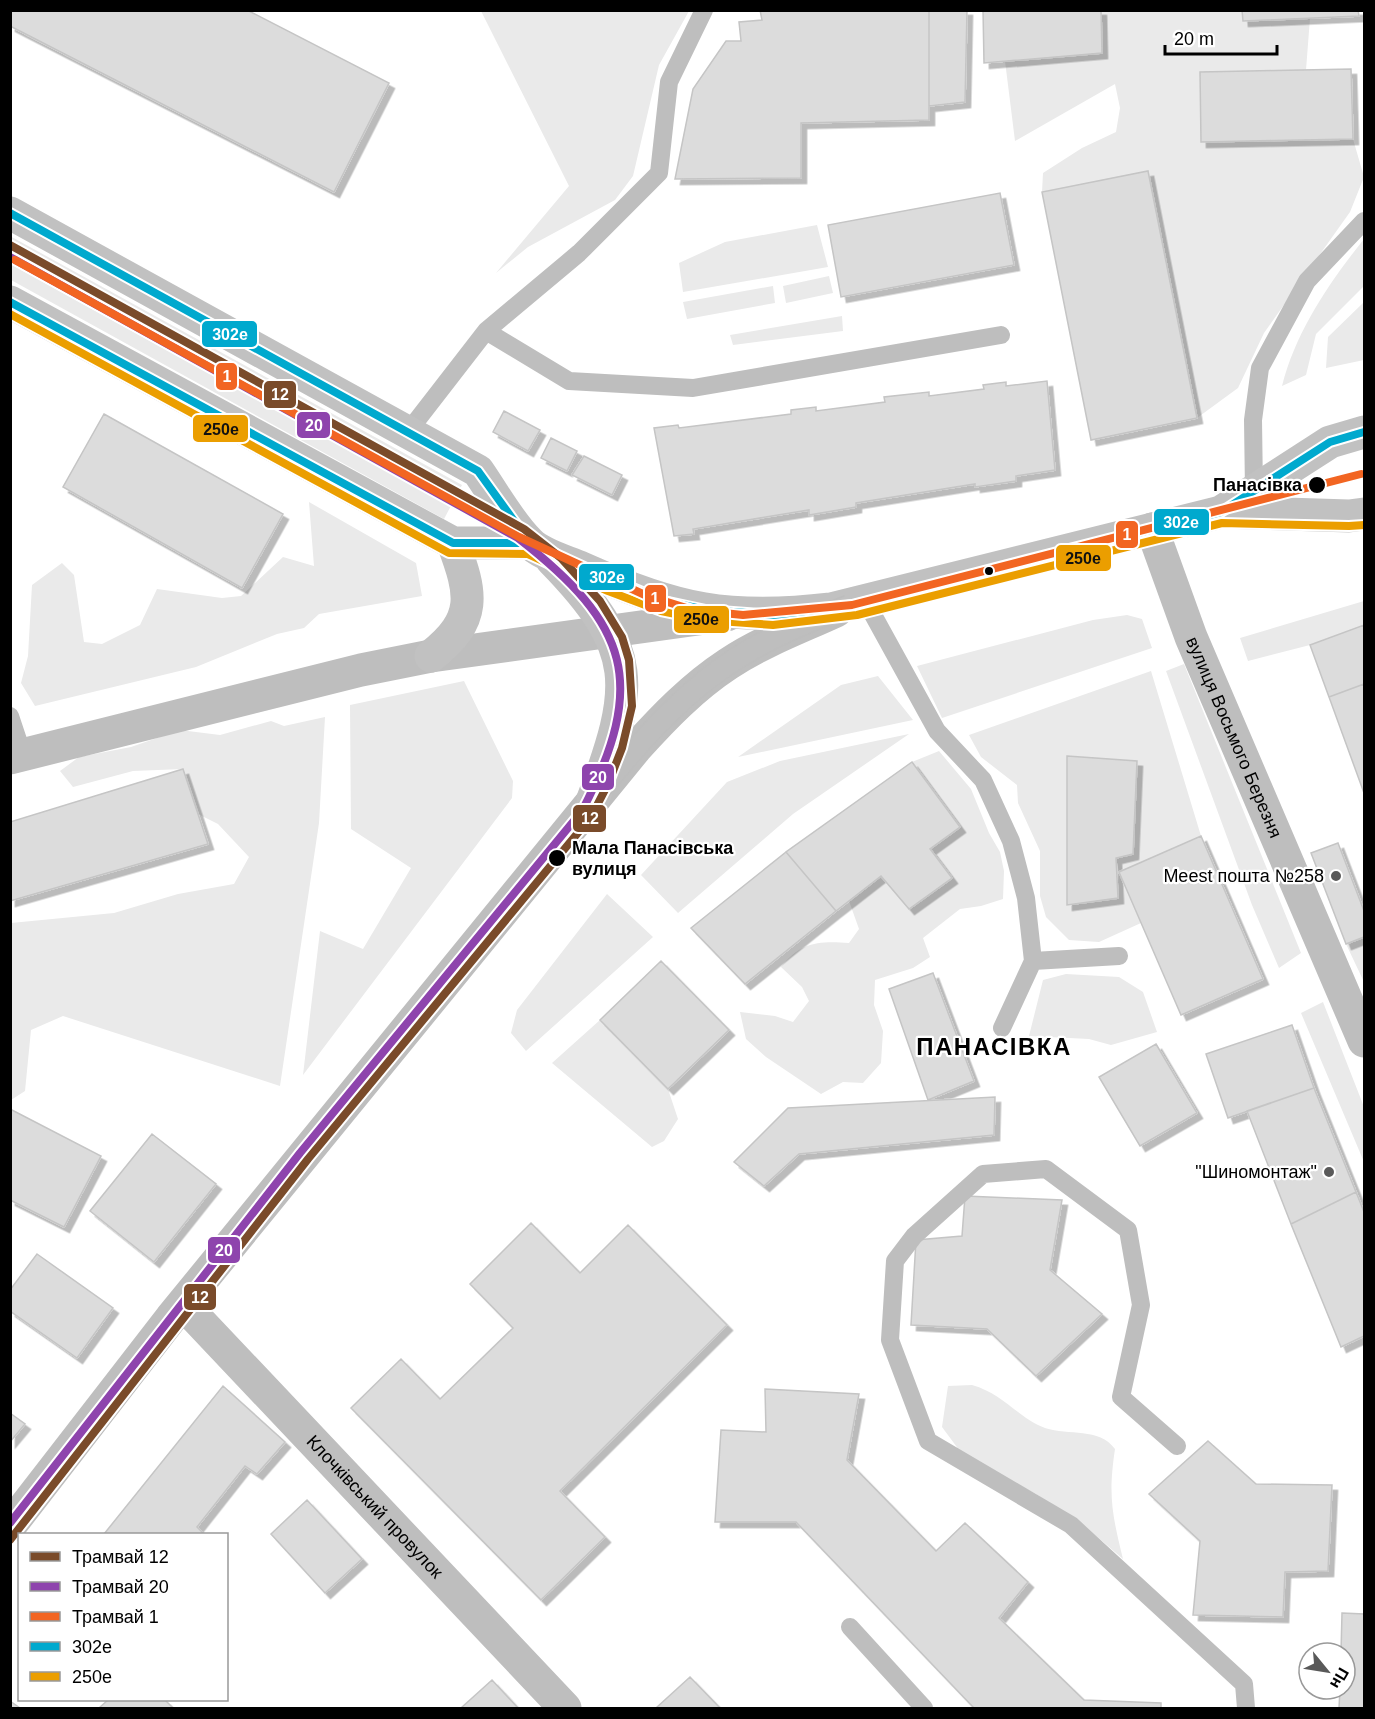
<svg xmlns="http://www.w3.org/2000/svg" width="1375" height="1719" viewBox="0 0 1375 1719" font-family="Arial,sans-serif">
	<style>
		.green { fill: #eaeaea; fill-rule: evenodd }
		.building { fill: #dcdcdc; stroke: #c5c5c5; stroke-width: 1.5; filter: url(#shadow) }
		.lines { fill: none; stroke-linecap: round; stroke-linejoin: round }
		.service { stroke: #bebebe; stroke-width: 18 }
		.minor { stroke: #bebebe; stroke-width: 33 }
		.tertiary { stroke: #bebebe; stroke-width: 33 }
		.secondary { stroke: #c1c1c1; stroke-width: 33 }
		.tram { stroke: #bdbdbd; stroke-width: 1.5 }
		.bus-1-casing { stroke: #fff; stroke-width: 12 }
		.bus-2-casing { stroke: #fff; stroke-width: 12 }
		.bus-1 { stroke: #00a9ce; stroke-width: 8 }
		.bus-2 { stroke: #eb9e00; stroke-width: 8 }
		.tram-1-casing { stroke: #fff; stroke-width: 12 }
		.tram-2-casing { stroke: #fff; stroke-width: 12 }
		.tram-3-casing { stroke: #fff; stroke-width: 12 }
		.tram-1 { stroke: #7a4b2a; stroke-width: 8 }
		.tram-2 { stroke: #8e44ad; stroke-width: 8 }
		.tram-3 { stroke: #f26522; stroke-width: 8 }
		.stop-dot { fill: #000; stroke: #fff; stroke-width: 2 }
		.poi-dot { fill: #595959; stroke: #fff; stroke-width: 2 }
		.labels { text-anchor: middle; dominant-baseline: central; stroke-width: 4.5; stroke-linejoin: round; paint-order: stroke }
		.stop-label { font-size: 18px; font-weight: bold; fill: #000; stroke: #fff; text-anchor: end }
		.street-label { font-size: 18px; fill: #000; stroke: #fff }
		.poi-label { font-size: 18px; fill: #000; stroke: #fff; text-anchor: end }
		.district-label { font-size: 24px; font-weight: bold; letter-spacing: 1.5px; fill: #000; stroke: #fff }
		.line-badge { stroke: #fff; stroke-width: 2 }
		.badge-label { font-size: 16px; text-anchor: middle; font-weight: bold; fill: #fff }
		.pale-badge-label { font-size: 16px; text-anchor: middle; font-weight: bold; fill: #111 }
	</style>
	<defs>
		<filter id="shadow"><feDropShadow dx="5.5" dy="5.5" stdDeviation="0" flood-color="#0004"/></filter>
	</defs>
	<rect width="100%" height="100%" fill="#fff"/>
	<path class="green" d="M481,11H689L659,65L633,176L615,200L528,247L496,273L569,186Z
		M1101,11H1242L1243,21L1310,18L1306,70L1200,72L1201,142L1353,139L1364,177L1350,212L1264,333L1238,388L1197,418L1148,171L1042,192L1043,173L1082,148L1116,132L1120,108L1115,84L1015,141L1005,61L1101,53Z
		M817,225L828,267L683,292L679,263L725,242Z
		M10,236L462,485L444,519L11,280Z
		M1364,239V286L1316,334L1306,375L1282,386C1296,331 1329,283 1364,239Z
		M829,276L833,293L786,303L783,286Z
		M773,286L775,303L687,319L683,302Z
		M1364,302V360L1326,368L1328,337Z
		M842,316L843,331L733,345L730,335Z
		M309,502L416,563L422,596L319,614L304,628L277,634L196,667L35,706L21,683L28,656L32,585L62,563L74,575L84,642L102,644L140,625L157,589L222,598L241,596L283,557L314,566Z
		M1364,601V625L1310,645L1248,661L1240,638Z
		M1127,615L1142,619L1152,648L942,718L917,666L1093,620Z
		M1184,664L1301,953L1279,968L1252,905L1166,671Z
		M1151,671L1201,836L1119,872L1141,923L1099,942L1069,940L1046,917L1040,896V851L1018,803L1017,785L981,757L969,735ZM1067,756L1137,761L1133,854L1116,858L1119,872L1117,898L1067,904Z
		M878,676L913,720L738,757L841,685Z
		M464,681L513,781L512,798L303,1075L320,931L363,949L411,868L351,829L350,705Z
		M325,717L319,823L280,1086L63,1016L31,1030L25,1091L11,1100V923L114,913L178,894L234,884L249,857L218,824L198,814L183,769L133,771L73,787L60,771L79,757L131,747L180,730L220,735L271,721L284,726Z
		M909,734L793,814L678,913L641,875L727,782L780,761Z
		M939,751L971,789L989,833L1000,852L1004,871L1003,899L981,906L960,909L923,938L930,957L913,968L875,980L874,1005L883,1031L881,1063L863,1083L843,1082L821,1094L766,1057L746,1039L740,1012L775,1016L793,1022L809,1001L802,987L781,967C801,942 818,941 849,943L859,929L849,901L881,876L909,909L952,878L930,849L960,827L912,762Z
		M607,894L653,937L526,1051L511,1033L517,1010Z
		M1364,937V982L1346,944Z
		M1066,974L1119,977L1143,992L1157,1032L1111,1045L1089,1039L1029,1036L1043,980Z
		M1323,1002L1364,1107V1162L1301,1013Z
		M600,1020L668,1089L678,1119L664,1141L652,1147L552,1063Z
		M972,1385C1004,1394 1018,1418 1045,1428C1069,1436 1099,1427 1115,1449C1108,1496 1112,1514 1123,1559L1087,1528L1036,1494L962,1454L942,1427L948,1386Z"/>
	<path class="building" d="M10,10H247L389,83L334,192L10,26Z
		M760,10H929V120L801,123V178L675,179L693,89L726,41H741L739,22L762,20Z
		M929,10H967L965,102L929,106Z
		M983,10H1101L1102,53L984,63Z
		M1242,10H1358L1359,16L1243,21Z
		M1351,69L1353,139L1201,142L1200,72Z
		M1148,171L1197,418L1091,440L1042,192Z
		M1000,193L1014,265L841,297L828,225Z
		M1047,381L1055,470L1016,476V481L975,487V484L856,503V507L809,515V510L693,529L694,534L674,536L654,428L678,425L679,428L791,414V410L816,407V411L885,402L884,397L929,392V396L984,389L983,385L1006,382V386Z
		M504,411L540,430L528,451L493,432Z
		M104,414L283,514L242,588L63,487Z
		M551,438L577,451L567,471L541,458Z
		M584,456L622,475L612,495L572,475Z
		M1364,625V684L1329,697L1310,645Z
		M1364,684V793L1329,697Z
		M1067,756L1137,761L1133,854L1116,858L1118,898L1067,905Z
		M912,762L960,827L930,849L952,878L909,909L881,876L836,911L786,852Z
		M183,769L208,844L10,901V822Z
		M1201,836L1263,979L1181,1015L1119,872Z
		M1338,843L1364,911V937L1346,944L1311,853Z
		M786,852L836,911L745,984L691,928Z
		M661,961L729,1030L668,1089L600,1020Z
		M933,973L974,1081L928,1100L889,989Z
		M1292,1025L1314,1088L1228,1118L1206,1054Z
		M1156,1044L1197,1113L1140,1146L1099,1077Z
		M1314,1088L1356,1192L1291,1224L1247,1111Z
		M995,1097L994,1135L799,1154L764,1186L734,1162L788,1108Z
		M10,1109L101,1156L64,1227L10,1200Z
		M152,1134L216,1184L154,1262L90,1211Z
		M1356,1192L1364,1212V1336L1341,1347L1291,1224Z
		M965,1196L1062,1200L1050,1270L1102,1314L1036,1376L987,1329L911,1325L916,1240L962,1236Z
		M531,1223L580,1273L628,1225L727,1325L560,1491L605,1537L541,1600L351,1408L401,1359L440,1399L513,1328L470,1284Z
		M37,1254L113,1308L77,1358L10,1311V1290Z
		M223,1386L285,1442L257,1474L245,1466L197,1527L204,1534H104Z
		M765,1389L859,1394L847,1460L936,1551L965,1523L1028,1582L999,1618L1084,1700L1161,1703V1708H974L796,1522H715L721,1430L766,1432Z
		M10,1413L25,1424L10,1442Z
		M1208,1441L1256,1484L1332,1485L1328,1571L1285,1572L1283,1617L1193,1615L1200,1541L1149,1494Z
		M307,1500L362,1559L325,1593L271,1534Z
		M1342,1613L1364,1614V1708H1339L1340,1689H1345V1653H1341Z
		M690,1677L720,1708H656Z
		M492,1680L518,1708H461Z
		M108,1700H165L173,1708H99Z
		M10,1701L20,1708H10Z"/>
	<g class="lines">
		<path class="service" d="M486,331L569,381L693,388L1001,335
			M407,433L486,331L579,253L659,173L669,82L704,10
			M1254,491L1253,420L1260,368L1307,281L1364,221
			M866,602L937,731L983,780L1011,841L1026,898L1033,961
			M10,716L23,755
			M1002,1028L1033,961L1119,956
			M1177,1446L1121,1397L1141,1305L1128,1230L1046,1169L983,1174L914,1236L895,1261L890,1340L928,1441L1071,1525L1244,1684L1246,1708
			M850,1627L924,1708"/>
		<g class="minor">
			<path id="s1" d="M1152,529L1191,637L1364,1041"/>
			<path d="M10,758L361,670L431,656L727,615"/>
			<path id="s2" d="M183,1304L565,1708"/>
		</g>
		<path class="tertiary" d="M10,1526L171,1318L636,748C664,717 693,687 728,664C761,642 799,628 836,611"/>
		<path class="secondary" d="M10,213L478,471C494,494 509,522 529,542C541,555 566,561 582,568C676,610 729,621 831,609L1221,512L1349,516L1364,514
			M10,302L453,543H530
			M1221,512L1330,442L1364,432
			M552,560C640,650 634,687 593,799
			M431,656C478,619 472,594 453,543"/>
		<path class="tram" d="M581,798C628,740 675,682 740,643C773,623 809,610 844,596
			M591,817C632,769 673,716 726,679C765,651 809,633 854,615"/>
		<g class="bus-1-casing">
			<path id="bus-1" d="M10,213L478,471L530,543L542,550L664,601L706,610L773,615L854,605L1221,512L1330,442L1364,432
				M10,302L453,543H530"/>
		</g>
		<g class="bus-2-casing">
			<path id="bus-2" d="M10,314L449,553L528,554L608,591L661,611L705,620L773,625L857,615L1222,523L1349,526L1364,525"/>
		</g>
		<use href="#bus-1" class="bus-1"/>
		<use href="#bus-2" class="bus-2"/>
		<g class="tram-1-casing">
			<path id="tram-1" d="M10,245L524,529L561,558L600,601L622,637L629,660L632,706L622,748L608,784L591,817L308,1159L10,1540"/>
		</g>
		<g class="tram-2-casing">
			<path id="tram-2" d="M10,257L518,538C630,625 648,683 582,811L300,1153L10,1523"/>
		</g>
		<g class="tram-3-casing">
			<path id="tram-3" d="M15,260L519,537L645,595L693,610L743,615L852,605L1361,474"/>
		</g>
		<use href="#tram-1" class="tram-1"/>
		<use href="#tram-2" class="tram-2"/>
		<use href="#tram-3" class="tram-3"/>
	</g>
	<g class="stop-dot">
		<circle cx="1317" cy="485" r="9"/>
		<circle cx="989" cy="571" r="5"/>
		<circle cx="557" cy="858" r="9"/>
	</g>
	<g class="poi-dot">
		<circle cx="1336" cy="876" r="6"/>
		<circle cx="1329" cy="1172" r="6"/>
	</g>
	<g class="labels">
		<g class="stop-label">
			<text x="1302" y="485">Панасівка</text>
			<text x="572" y="848" text-anchor="start">Мала Панасівська<tspan x="572" dy="21">вулиця</tspan></text>
		</g>
		<g class="street-label">
			<text stroke="none"><textPath href="#s1" startOffset="224">вулиця Восьмого Березня</textPath></text>
			<text stroke="none"><textPath href="#s2" startOffset="279">Клочківський провулок</textPath></text>
		</g>
		<g class="poi-label">
			<text x="1324" y="876">Meest пошта №258</text>
			<text x="1317" y="1172">"Шиномонтаж"</text>
		</g>
		<g class="district-label">
			<text x="994" y="1046">ПАНАСІВКА</text>
		</g>
	</g>
	<g class="line-badge">
		<rect x="201" y="320" width="57" height="28" rx="6" fill="#00a9ce"/>
		<rect x="215" y="362" width="23" height="29" rx="6" fill="#f26522"/>
		<rect x="263" y="380" width="34" height="29" rx="6" fill="#7a4b2a"/>
		<rect x="296" y="411" width="35" height="28" rx="6" fill="#8e44ad"/>
		<rect x="192" y="414" width="57" height="29" rx="6" fill="#eb9e00"/>
		<rect x="1153" y="508" width="57" height="28" rx="6" fill="#00a9ce"/>
		<rect x="1115" y="520" width="24" height="29" rx="6" fill="#f26522"/>
		<rect x="1055" y="544" width="57" height="28" rx="6" fill="#eb9e00"/>
		<rect x="578" y="563" width="57" height="28" rx="6" fill="#00a9ce"/>
		<rect x="644" y="584" width="23" height="29" rx="6" fill="#f26522"/>
		<rect x="673" y="605" width="57" height="29" rx="6" fill="#eb9e00"/>
		<rect x="581" y="763" width="34" height="28" rx="6" fill="#8e44ad"/>
		<rect x="572" y="804" width="35" height="29" rx="6" fill="#7a4b2a"/>
		<rect x="207" y="1236" width="34" height="28" rx="6" fill="#8e44ad"/>
		<rect x="183" y="1283" width="34" height="28" rx="6" fill="#7a4b2a"/>
	</g>
	<g class="badge-label">
		<text x="230" y="340">302е</text>
		<text x="227" y="382">1</text>
		<text x="280" y="400">12</text>
		<text x="314" y="431">20</text>
		<text x="1181" y="528">302е</text>
		<text x="1127" y="540">1</text>
		<text x="607" y="583">302е</text>
		<text x="655" y="604">1</text>
		<text x="598" y="783">20</text>
		<text x="590" y="824">12</text>
		<text x="224" y="1256">20</text>
		<text x="200" y="1303">12</text>
	</g>
	<g class="pale-badge-label">
		<text x="221" y="435">250е</text>
		<text x="1083" y="564">250е</text>
		<text x="701" y="625">250е</text>
	</g>
	<rect width="1375" height="1719" fill="none" stroke="#000000" stroke-width="24"/>
	<rect x="18" y="1533" width="210" height="168" fill="#ffffff" stroke="#999999" stroke-width="1.5"/>
	<rect x="30" y="1552" width="30" height="9" fill="#7a4b2a" stroke="#999999" stroke-width="1.5"/>
	<text x="72" y="1563" font-size="18" fill="#000000">Трамвай 12</text>
	<rect x="30" y="1582" width="30" height="9" fill="#8e44ad" stroke="#999999" stroke-width="1.5"/>
	<text x="72" y="1593" font-size="18" fill="#000000">Трамвай 20</text>
	<rect x="30" y="1612" width="30" height="9" fill="#f26522" stroke="#999999" stroke-width="1.5"/>
	<text x="72" y="1623" font-size="18" fill="#000000">Трамвай 1</text>
	<rect x="30" y="1642" width="30" height="9" fill="#00a9ce" stroke="#999999" stroke-width="1.5"/>
	<text x="72" y="1653" font-size="18" fill="#000000">302е</text>
	<rect x="30" y="1672" width="30" height="9" fill="#eb9e00" stroke="#999999" stroke-width="1.5"/>
	<text x="72" y="1683" font-size="18" fill="#000000">250е</text>
	<g transform="translate(1327 1671) rotate(120)"><circle r="28" fill="#ffffff" stroke="#999999" stroke-width="1.5"/>
	<path d="M0-4.5L10 22L0 15L-10 22Z" fill="#595959"/>
	<text y="-9" font-size="16" font-weight="bold" text-anchor="middle" fill="#000000">Пн</text>
	</g>
	<path d="M1165 45v9h112v-9" fill="none" stroke="#000000" stroke-width="3"/>
	<text x="1174" y="45" font-size="18" fill="#000000" stroke="#ffffff" stroke-width="4.5" paint-order="stroke">20 m</text>
</svg>
